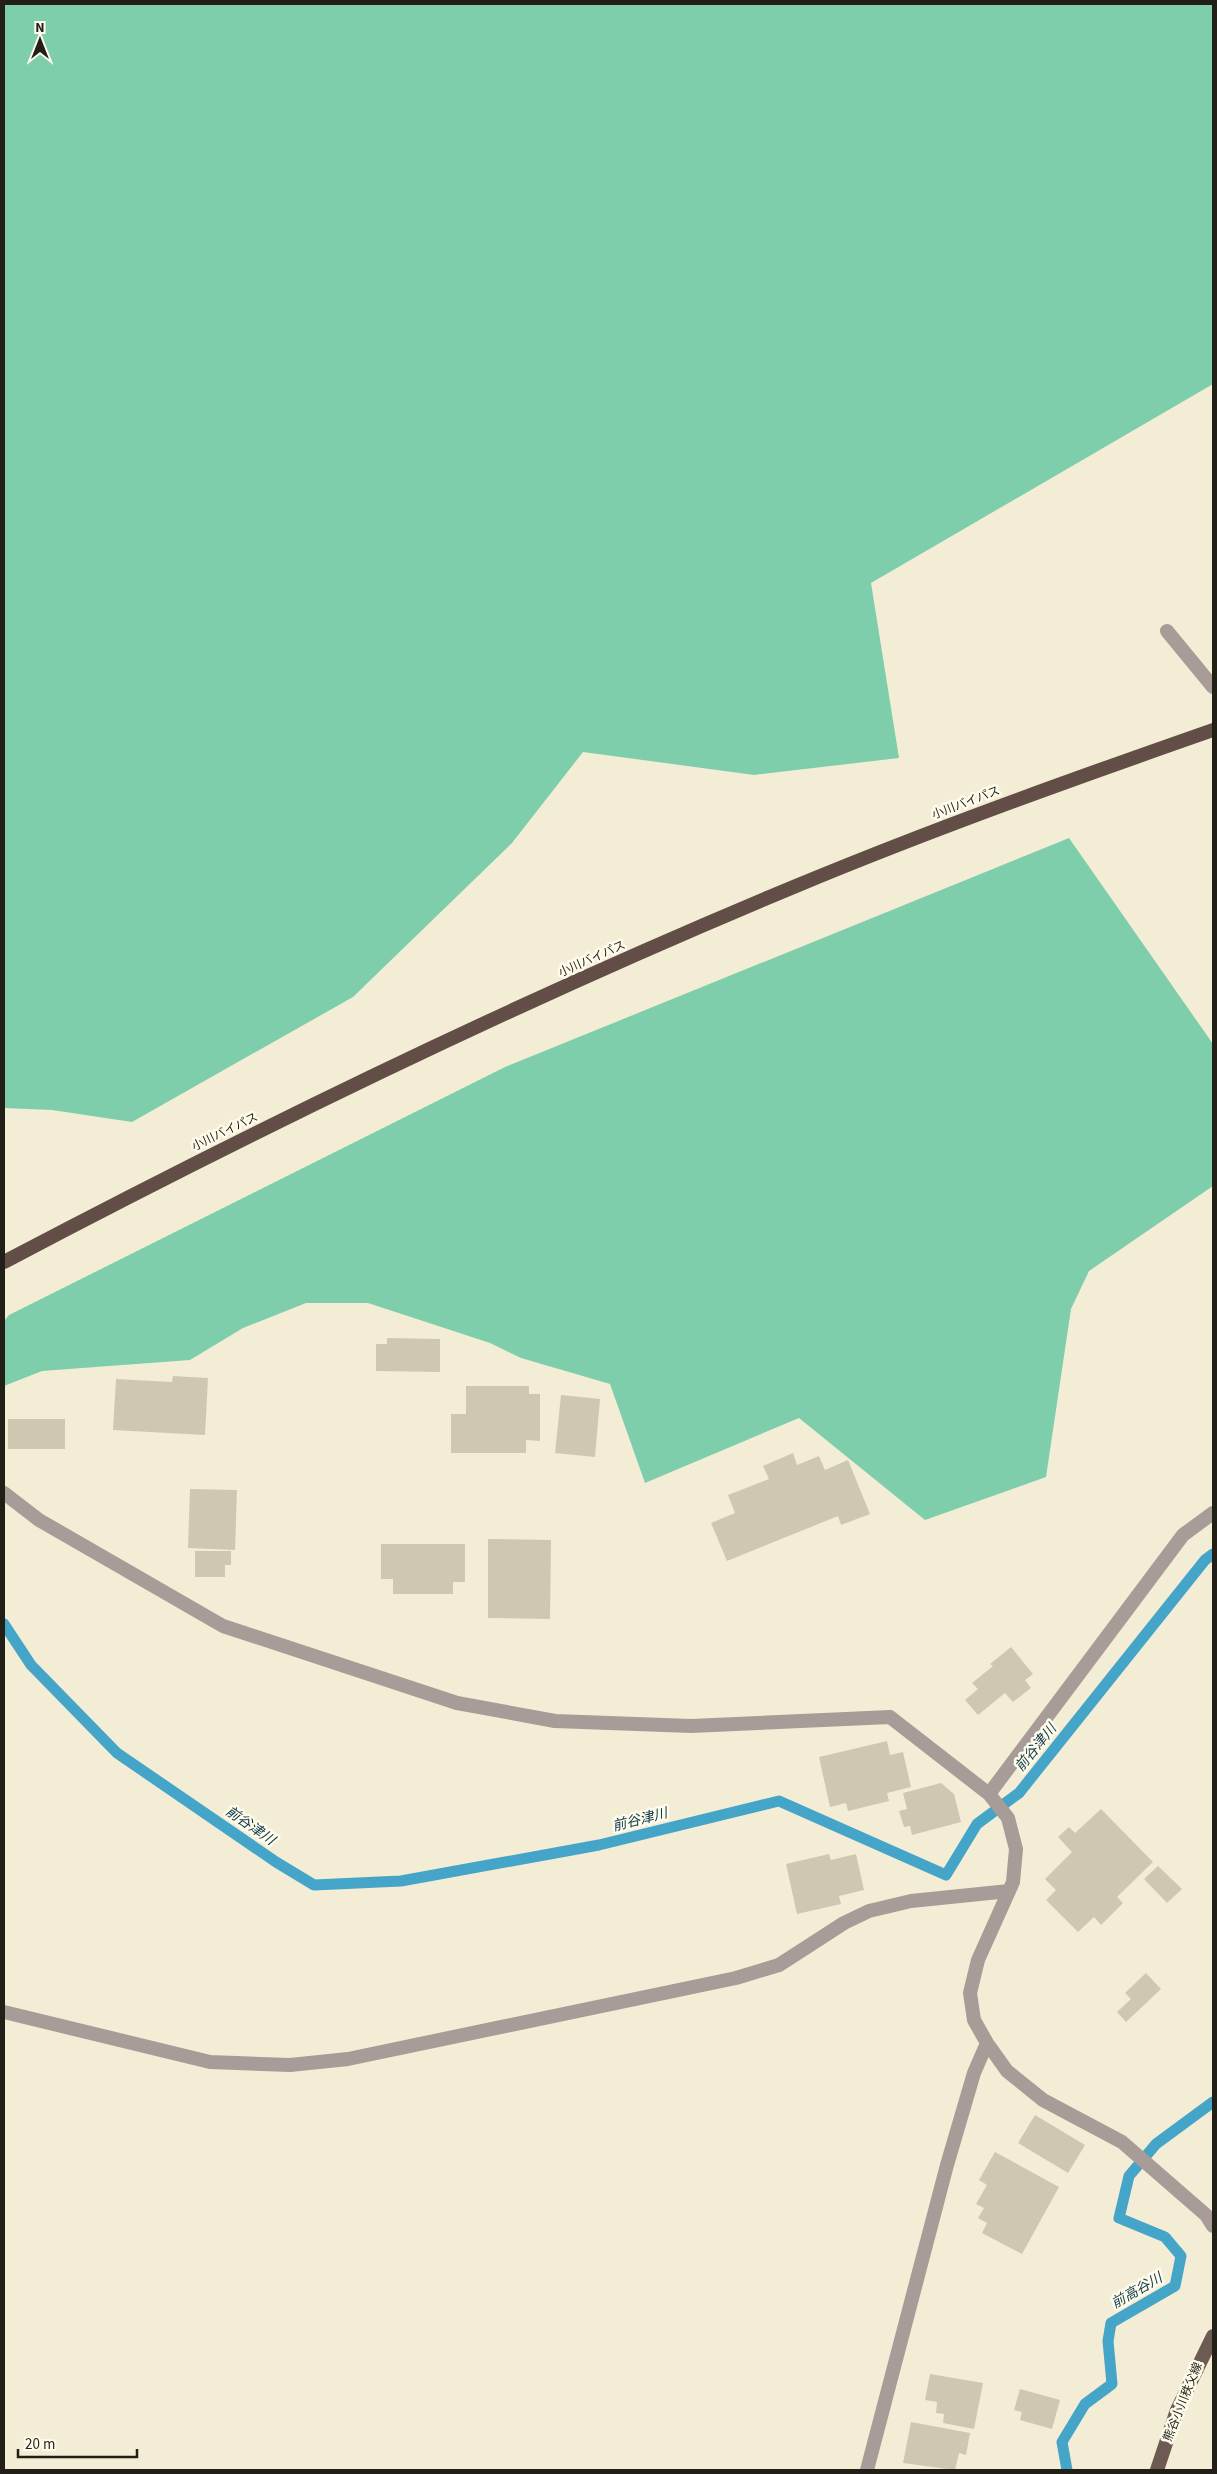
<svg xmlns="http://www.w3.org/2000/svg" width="1217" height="2474" viewBox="0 0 1217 2474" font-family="'Source Sans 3','Noto Sans JP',sans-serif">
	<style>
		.green { fill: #7fceab }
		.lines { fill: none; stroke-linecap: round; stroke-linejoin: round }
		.stream { stroke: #45a5c9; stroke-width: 11 }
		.building { fill: #cec8b0 }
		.minor { stroke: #a79c97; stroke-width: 14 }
		.primary { stroke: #6d5a52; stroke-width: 14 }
		.trunk { stroke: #624e46; stroke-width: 14 }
		.labels { text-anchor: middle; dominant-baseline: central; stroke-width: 5; stroke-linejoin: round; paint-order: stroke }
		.street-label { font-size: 12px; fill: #221f16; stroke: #fffbec }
		.water-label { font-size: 14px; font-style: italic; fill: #0e3948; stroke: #fffbec }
	</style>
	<rect width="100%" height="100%" fill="#f4edd5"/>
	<path class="green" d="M4,4H1213V384L871,583L899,758L754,775L583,752L512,843L353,997L132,1122L52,1110L4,1108Z
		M1069,838L1213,1044V1186L1089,1271L1071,1309L1046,1477L925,1520L799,1418L645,1483L610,1384L521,1358L490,1343L368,1303H306L243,1328L190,1360L42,1371L4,1386V1321L9,1315L505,1067Z"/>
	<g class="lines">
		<path class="stream" d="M4,1624L31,1665L117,1753L276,1862L314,1885L401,1881L599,1845L779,1801L946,1875L977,1824L1019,1793L1205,1560L1213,1554
			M1067,2470L1062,2442L1085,2404L1112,2384L1108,2341L1111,2323L1175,2286L1181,2256L1165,2237L1119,2218L1129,2176L1156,2144L1213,2102"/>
	</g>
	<path class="building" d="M387,1338L440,1339V1372L376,1371V1344H387Z
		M173,1376L208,1378L205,1435L113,1430L116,1379L172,1382Z
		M466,1386H529V1394H540V1441L526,1440V1453H451V1414H466Z
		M561,1395L600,1399L595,1457L555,1453Z
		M8,1419H65V1449H8Z
		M793,1453L797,1465L819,1456L825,1470L848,1460L870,1514L841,1525L838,1516L727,1561L711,1523L735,1513L728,1495L769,1479L763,1466Z
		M190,1489L237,1490L235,1550L188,1548Z
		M488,1539L551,1540L550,1619L488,1618Z
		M381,1544H465V1582H453V1594H393V1579H381Z
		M195,1551H231V1565H225V1577H195Z
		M1011,1647L1033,1674L1025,1680L1031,1688L1013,1702L1005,1693L978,1715L965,1700L978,1689L972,1683L993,1666L990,1664Z
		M887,1741L890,1755L903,1752L911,1787L887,1793L889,1801L848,1811L846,1803L830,1807L819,1757Z
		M941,1783L954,1794L961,1822L912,1835L910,1826L904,1827L899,1811L907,1809L903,1793Z
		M1101,1809L1153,1862L1117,1897L1123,1903L1101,1925L1094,1917L1078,1932L1046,1900L1056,1890L1045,1879L1072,1852L1058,1837L1069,1827L1075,1833Z
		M829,1854L831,1860L856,1854L864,1890L839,1896L841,1904L797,1914L786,1864Z
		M1158,1866L1182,1889L1167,1903L1144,1879Z
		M1146,1973L1161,1989L1126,2022L1117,2012L1131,1999L1125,1993Z
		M1035,2115L1085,2145L1068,2173L1018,2143Z
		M995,2152L1059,2187L1022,2254L982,2233L987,2223L978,2218L984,2208L976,2204L987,2185L979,2180Z
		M930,2374L983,2383L974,2429L943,2423L944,2414L936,2413L937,2402L925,2400Z
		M1020,2389L1060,2400L1052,2429L1020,2420L1022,2412L1014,2410Z
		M911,2422L970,2433L966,2455L959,2453L955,2470L903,2463Z"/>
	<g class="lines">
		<path class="minor" d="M1167,631L1213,687
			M4,1493L39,1520L223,1626L457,1703L555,1721L691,1726L890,1717L989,1794L1008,1818L1016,1849L1013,1882L978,1960L970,1993L974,2020L987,2043L1007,2071L1043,2100L1122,2142L1206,2215L1213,2226
			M989,1794L1183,1535L1213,1513
			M4,2012L210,2062L290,2065L348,2059L736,1978L779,1965L844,1923L869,1911L911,1901L1009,1891
			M867,2470L947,2165L974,2073L987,2043"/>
		<path class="primary" d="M1157,2470L1177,2410L1213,2336"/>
		<path class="trunk" d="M4,1262C262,1126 526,998 796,886C933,829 1073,779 1213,730"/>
	</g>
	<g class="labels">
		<g class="street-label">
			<text transform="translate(966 803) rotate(-21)">小川バイパス</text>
			<text transform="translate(592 959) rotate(-24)">小川バイパス</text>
			<text transform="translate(225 1132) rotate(-26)">小川バイパス</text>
			<text transform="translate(1183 2402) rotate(-68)">熊谷小川秩父線</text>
		</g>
		<g class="water-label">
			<text transform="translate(1036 1748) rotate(-51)">前谷津川</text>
			<text transform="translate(640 1820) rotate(-14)">前谷津川</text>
			<text transform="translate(250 1826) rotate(35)">前谷津川</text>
			<text transform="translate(1137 2291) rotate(-30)">前高谷川</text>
		</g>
	</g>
	<rect width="1217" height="2474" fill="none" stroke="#221f16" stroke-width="10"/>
	<g transform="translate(40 40)" stroke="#fffbec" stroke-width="4" paint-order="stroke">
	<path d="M0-4L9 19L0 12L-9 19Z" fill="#221f16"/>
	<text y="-8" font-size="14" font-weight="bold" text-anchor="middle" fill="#221f16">N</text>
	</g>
	<path d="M18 2449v8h119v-8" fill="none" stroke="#221f16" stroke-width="2.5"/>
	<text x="25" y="2449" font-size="15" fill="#221f16" stroke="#fffbec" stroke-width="4" paint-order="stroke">20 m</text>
</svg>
